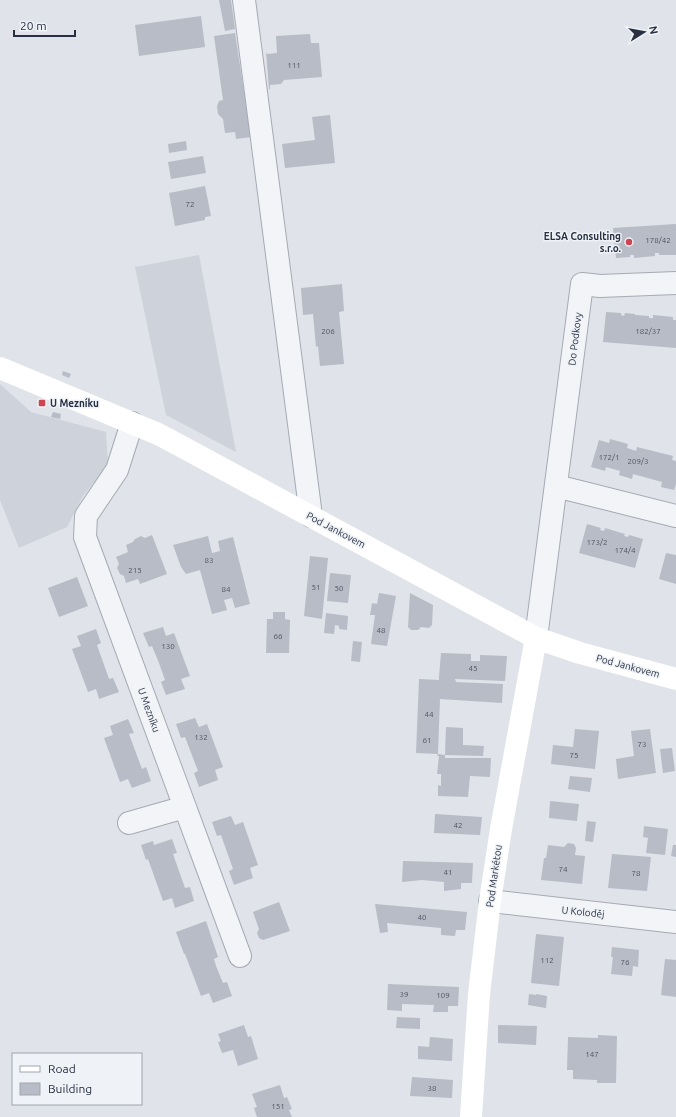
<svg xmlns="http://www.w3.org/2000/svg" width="676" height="1117" viewBox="0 0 676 1117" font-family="Ubuntu,sans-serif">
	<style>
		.built { fill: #ced2db }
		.building { fill: #b7bcc6 }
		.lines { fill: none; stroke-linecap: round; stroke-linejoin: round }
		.street-casing { stroke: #a5aab3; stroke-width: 24 }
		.street { stroke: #f2f4f7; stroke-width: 22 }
		.secondary { stroke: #fff; stroke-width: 22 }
		.poi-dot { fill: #d04350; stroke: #eff2f6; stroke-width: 1.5 }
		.labels { text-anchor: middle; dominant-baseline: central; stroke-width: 3; stroke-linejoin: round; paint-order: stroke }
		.number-label { font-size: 8px; fill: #4c5362 }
		.poi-label { font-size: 10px; font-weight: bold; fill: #283041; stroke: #eff2f6; text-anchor: end }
		.street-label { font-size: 10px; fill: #283041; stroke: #eff2f6 }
	</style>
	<rect width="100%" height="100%" fill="#e0e3e9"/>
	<path class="built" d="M199,255L236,452L166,415L135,267Z
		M0,384L31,412L106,432L108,465L83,496L67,527L19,548L0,500Z"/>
	<path class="building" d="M219,0H231L235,29L225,31Z
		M201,16L205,47L139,56L135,25Z
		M235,33L251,137L236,139L235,132L225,133L223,119L218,114L217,106L219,101L223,100L214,36Z
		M310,34L311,43H319L322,77L284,80L281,84L270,85V89H269L266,52L267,54L277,53L276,36Z
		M330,115L335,163L285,168L282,144L315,140L312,117Z
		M186,141L187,150L169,153L168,144Z
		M203,156L206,173L171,179L168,162Z
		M205,186L211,216L205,217V220L175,226L169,193Z
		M676,224V255H659V253H655V256L634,258V255H630V257L616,258L613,228Z
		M342,284L344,311L339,312L344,364L320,366L318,346L316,347L313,314L303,315L301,288Z
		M606,312L621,313V315L624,316L625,313L635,314V315L649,316V318H653V315L673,317V320H676V348L603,342Z
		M63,371L71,374L69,378L62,375Z
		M53,412L61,414L60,419L51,417Z
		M610,439L628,444L627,448L636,451L637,447L673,456L672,460L676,461V484L674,490L661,487L662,482L633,474L632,479L619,475L620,471L606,467L605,471L591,467L599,440L609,443Z
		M587,524L601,528L600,530L604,531L605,528L625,534L624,536L628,537L629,535L643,539L635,568L579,553Z
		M152,535L167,574L140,584L138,579L126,583L124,576L120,574L117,568L119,564L116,557L128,552L126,545L133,542L135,539L141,536L145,538Z
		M208,536L212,553L220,551L218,541L233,537L250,604L235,608L232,598L224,600L227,610L212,614L200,570L186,574L181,567L173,545Z
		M666,553L676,555V584L659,579Z
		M310,556L328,558L322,619L304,616Z
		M330,573L351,575L348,603L327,601Z
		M77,577L88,606L59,617L48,588Z
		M379,593L396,596L387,646L371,644L375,615H370L372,603L377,604Z
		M410,593L433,605L432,625L429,628L421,627L418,630H411L408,627Z
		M273,612H285V619L290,620L289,653H266L267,619H273Z
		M326,613L348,616L347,630L339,629V626L335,625L334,634L324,633Z
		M163,627L166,636L174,633L190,676L181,679L185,689L166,695L161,682L165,680L159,663L152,646L149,647L143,633Z
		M96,629L101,643L97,645L109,679L113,678L119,692L99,699L96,689L88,692L72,649L81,646L77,636Z
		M353,641L362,642L360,662L351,661Z
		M441,653L471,654V661H480V655L507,656L505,681L455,679L456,682L503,684L502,703L440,699L438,754L416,753L419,679L439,680V677Z
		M195,718L199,727L207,724L223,767L215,770L218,780L199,787L194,773L198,771L185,737L181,738L176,724Z
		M128,719L134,733L129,734L142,769L146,767L151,781L132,788L128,779L120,782L104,738L113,735L110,726Z
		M446,727L463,728V745L484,746L483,756L445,755V758H491L490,777L470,776L468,797L438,796V785L441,786V774H437L439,756H437L438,754L445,755Z
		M575,729L599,731L595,769L551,764L553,745L573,747Z
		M650,729L656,773L618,779L616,759L634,756L631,731Z
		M672,748L675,771L663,773L660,749Z
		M570,776L592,778L590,792L568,789Z
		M550,801L579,804L577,821L549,818Z
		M435,814L482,817L480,835L434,833Z
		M231,816L235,825L243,822L258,865L250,868L253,878L234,885L229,871L233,869L221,835L217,836L212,822Z
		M587,821L596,822L593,842L585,841Z
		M644,826L668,829L665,855L646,853L648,838L643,837Z
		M172,839L177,853L173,854L185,888L190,887L194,901L175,908L172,898L163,901L148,859L146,860L141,845L153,841L154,845Z
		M568,843L574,844L576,848L575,855L585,856L582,884L541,880L544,858H546L548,845L564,847Z
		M673,845H676V857L671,856Z
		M612,854L651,857L647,891L608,888Z
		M403,861L473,863L472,883H461V889L444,891V882L422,880L402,882Z
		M279,902L290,931L263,940L259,938L257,933L259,929L253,912Z
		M375,904L467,912L465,930H456L455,936L441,935V928L387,923L388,932L380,933Z
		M206,921L218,957L214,959L216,966L223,983L227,982L232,996L213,1003L209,993L201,996L185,954H184L176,932Z
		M536,934L564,937L559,986L531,983Z
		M612,947L639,950L638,967L633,966L632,976L611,974L613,957H611Z
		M665,959L676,960V997L661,995Z
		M388,984L459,987L458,1006H448V1012H433L434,1005L402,1004V1011L387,1010Z
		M529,994L536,995V994L547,996L546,1008L528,1005Z
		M397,1017L420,1018V1029L396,1028Z
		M244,1025L248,1037L251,1036L258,1059L238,1066L233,1050L222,1053L218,1042L221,1041L218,1034Z
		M498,1025L537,1026L536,1045L498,1043Z
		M598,1035L617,1036L616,1083H597V1080L573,1079V1070H567L568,1037L598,1038Z
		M430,1037L453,1039L452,1061L418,1059V1046L429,1047Z
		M412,1077L453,1080L452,1098L410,1096Z
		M280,1085L284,1098L287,1097L292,1109L289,1110L292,1117H257L254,1108L257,1107L252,1094Z"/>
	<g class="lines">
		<g class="street-casing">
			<path id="street" d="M244,0L311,516
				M132,423L117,470L86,516L85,537L240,956
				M556,486L676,516
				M536,638L582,284L600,286L676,283
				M129,823L185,807
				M490,901L676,922"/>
		</g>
		<use href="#street" class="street"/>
		<path class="secondary" d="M0,368L158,434L177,444L536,638L580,653L676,679
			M471,1117L479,994L490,901L501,829L536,638"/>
	</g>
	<g class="poi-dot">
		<circle cx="629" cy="242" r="4"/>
		<rect x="38" y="399" width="8" height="8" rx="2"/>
	</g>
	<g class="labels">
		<g class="number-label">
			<text x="294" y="65">111</text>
			<text x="190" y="204">72</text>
			<text x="658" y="240">178/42</text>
			<text x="328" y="331">206</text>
			<text x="648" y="331">182/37</text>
			<text x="609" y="457">172/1</text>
			<text x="638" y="461">209/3</text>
			<text x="597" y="542">173/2</text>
			<text x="625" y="550">174/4</text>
			<text x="209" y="560">83</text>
			<text x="135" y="570">215</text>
			<text x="316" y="587">51</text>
			<text x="339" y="588">50</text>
			<text x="226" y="589">84</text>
			<text x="381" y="630">48</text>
			<text x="278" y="636">66</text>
			<text x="168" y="646">130</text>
			<text x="473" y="668">45</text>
			<text x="429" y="714">44</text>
			<text x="201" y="737">132</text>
			<text x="427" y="740">61</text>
			<text x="642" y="744">73</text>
			<text x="574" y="755">75</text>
			<text x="458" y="825">42</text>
			<text x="563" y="869">74</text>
			<text x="448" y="872">41</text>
			<text x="636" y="873">78</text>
			<text x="422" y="917">40</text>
			<text x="547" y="960">112</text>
			<text x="625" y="962">76</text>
			<text x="404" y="994">39</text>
			<text x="443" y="995">109</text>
			<text x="592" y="1054">147</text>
			<text x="432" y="1088">38</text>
			<text x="278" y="1106">151</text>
		</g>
		<g class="poi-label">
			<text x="621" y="236">ELSA Consulting<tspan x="621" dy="12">s.r.o.</tspan></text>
			<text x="50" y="403" text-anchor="start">U Mezníku</text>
		</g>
		<g class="street-label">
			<text transform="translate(575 339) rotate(-83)">Do Podkovy</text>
			<text transform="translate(336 530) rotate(28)">Pod Jankovem</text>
			<text transform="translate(628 666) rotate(15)">Pod Jankovem</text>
			<text transform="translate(149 710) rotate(70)">U Mezníku</text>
			<text transform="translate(494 876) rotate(-82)">Pod Markétou</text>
			<text transform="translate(583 912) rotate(6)">U Koloděj</text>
		</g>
	</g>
	<rect x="12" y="1053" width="130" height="52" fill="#eff2f6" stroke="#9fa4ae"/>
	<rect x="20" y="1066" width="20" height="6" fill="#ffffff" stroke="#9fa4ae"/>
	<text x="48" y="1073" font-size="12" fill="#283041">Road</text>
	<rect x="20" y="1083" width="20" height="12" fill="#b7bcc6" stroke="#9fa4ae"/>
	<text x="48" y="1093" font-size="12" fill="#283041">Building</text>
	<g transform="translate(644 32) rotate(79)" stroke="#eff2f6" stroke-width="3" paint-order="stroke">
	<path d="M0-3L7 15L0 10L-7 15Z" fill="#283041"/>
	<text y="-6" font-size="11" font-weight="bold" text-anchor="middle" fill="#283041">N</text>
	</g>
	<path d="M14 30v6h61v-6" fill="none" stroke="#283041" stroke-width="2"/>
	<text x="20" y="30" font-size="12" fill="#283041" stroke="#eff2f6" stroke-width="3" paint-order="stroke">20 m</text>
</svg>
